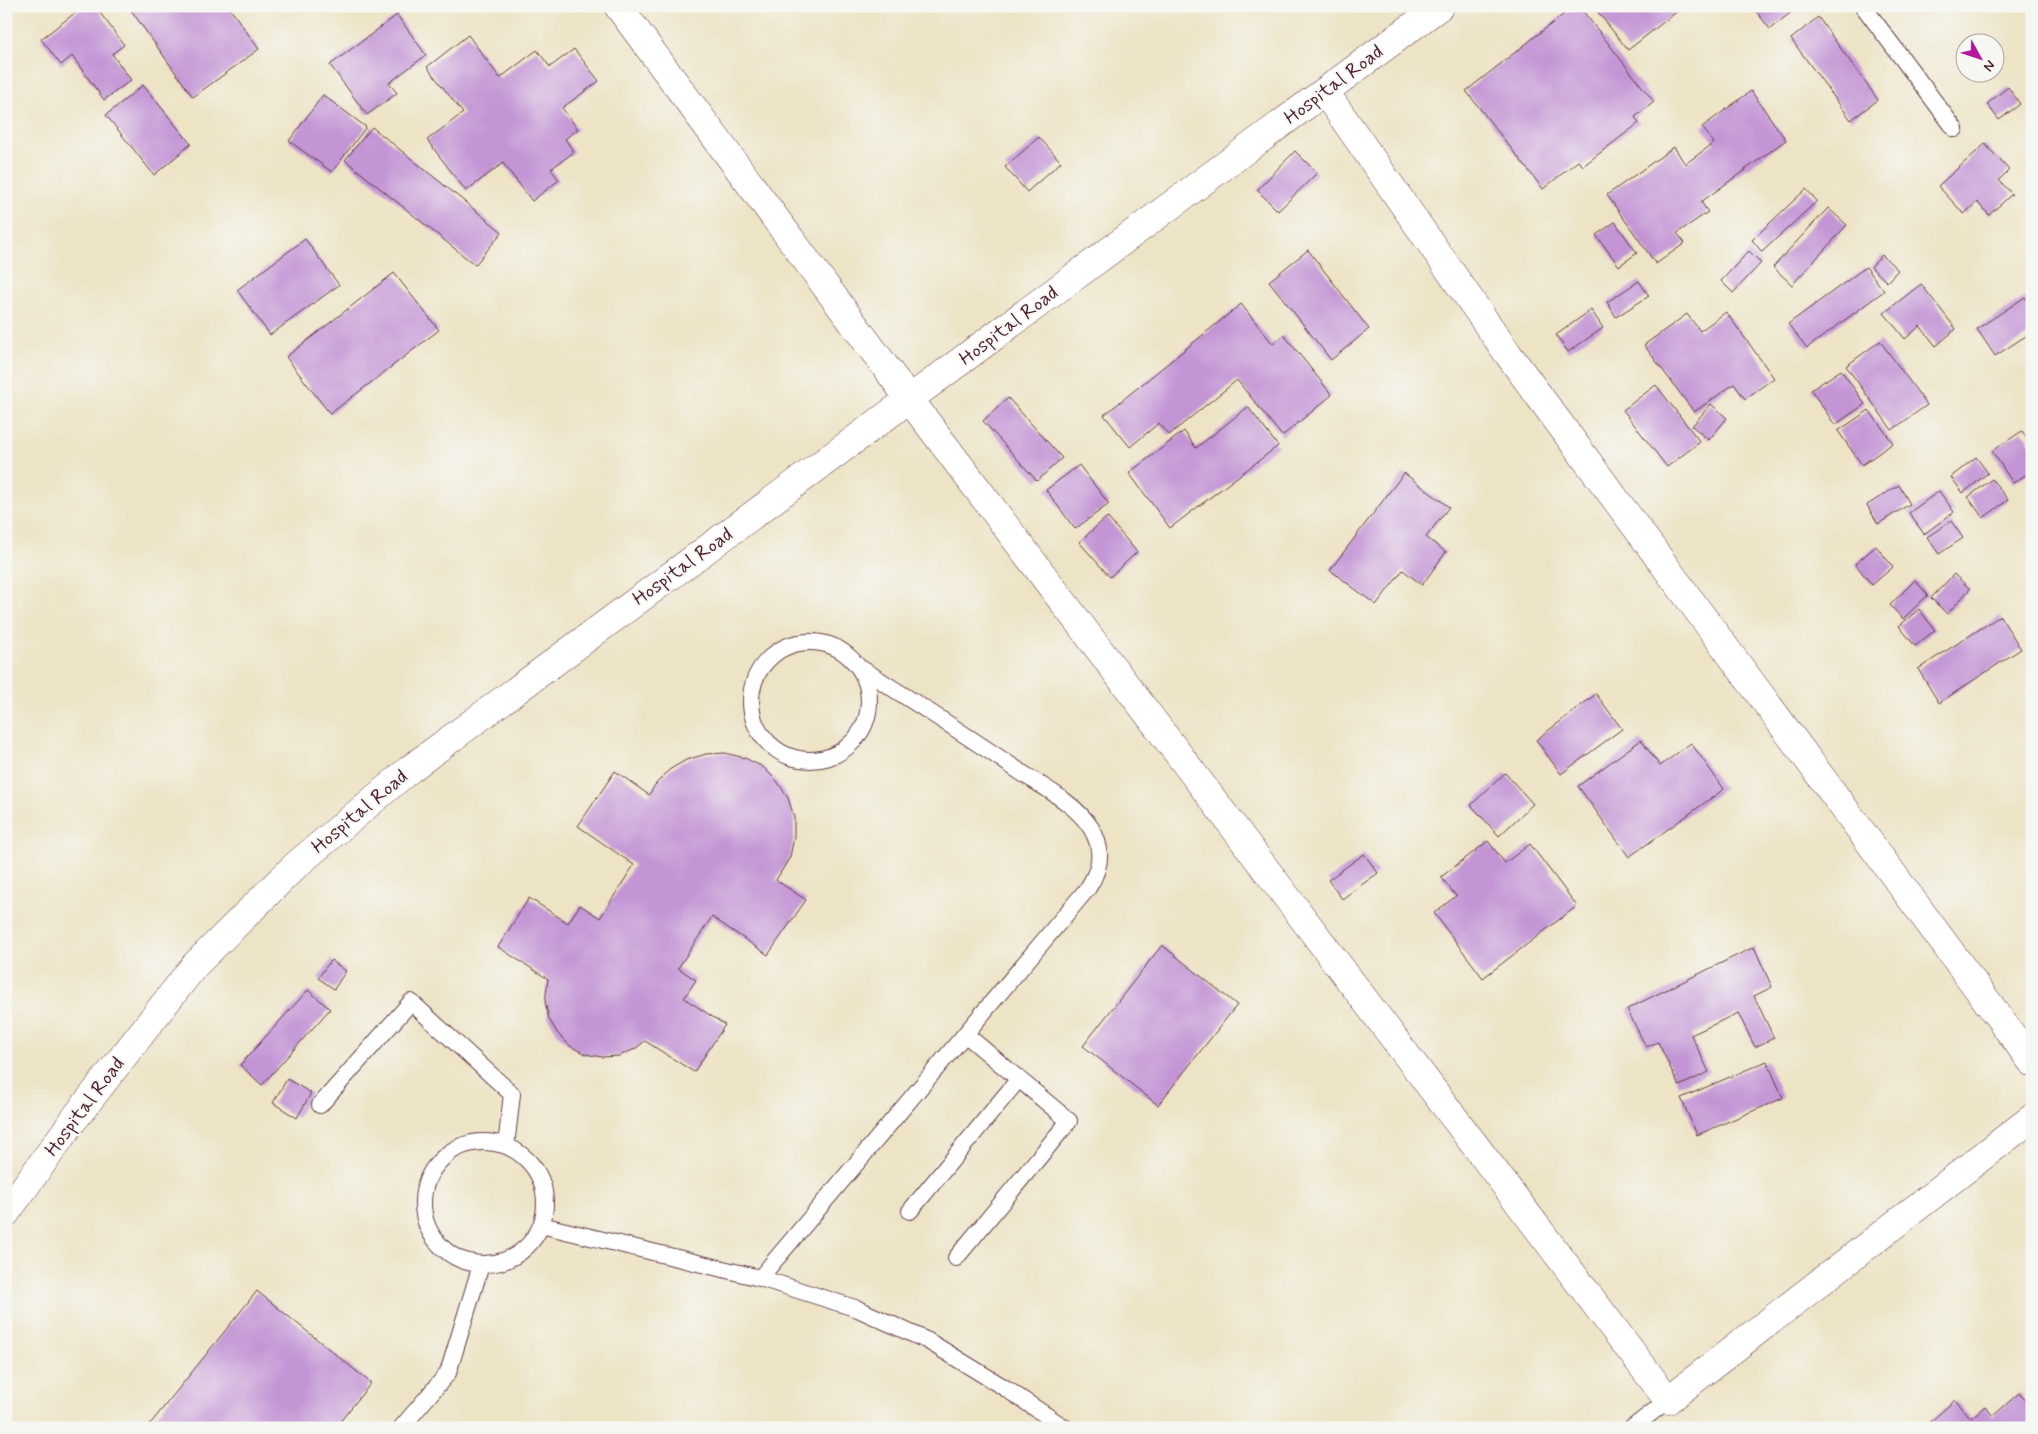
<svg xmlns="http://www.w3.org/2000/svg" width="2038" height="1434" viewBox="0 0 2038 1434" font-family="Mynerve,sans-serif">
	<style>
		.building { fill: #c395d5 }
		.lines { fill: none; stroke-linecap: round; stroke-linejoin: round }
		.lane-casing { stroke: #623c42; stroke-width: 18 }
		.street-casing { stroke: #623c42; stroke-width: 29 }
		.secondary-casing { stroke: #623c42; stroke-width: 29 }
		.lane { stroke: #fff; stroke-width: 16 }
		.street { stroke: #fff; stroke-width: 28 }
		.secondary { stroke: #fff; stroke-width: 28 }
		.labels { text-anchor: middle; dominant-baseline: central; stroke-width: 4; stroke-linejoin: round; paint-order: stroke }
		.street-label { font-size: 20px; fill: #4a1f2b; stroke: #f6f6f2 }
	</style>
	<rect width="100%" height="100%" fill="#f6f6f2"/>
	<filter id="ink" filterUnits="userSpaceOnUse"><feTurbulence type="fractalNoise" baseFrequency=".02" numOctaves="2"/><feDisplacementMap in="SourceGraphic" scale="10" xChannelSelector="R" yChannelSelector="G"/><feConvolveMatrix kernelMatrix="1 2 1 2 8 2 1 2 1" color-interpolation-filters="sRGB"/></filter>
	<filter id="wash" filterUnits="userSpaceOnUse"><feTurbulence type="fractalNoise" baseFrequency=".0096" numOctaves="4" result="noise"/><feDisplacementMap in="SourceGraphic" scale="20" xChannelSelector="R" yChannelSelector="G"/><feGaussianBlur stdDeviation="1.12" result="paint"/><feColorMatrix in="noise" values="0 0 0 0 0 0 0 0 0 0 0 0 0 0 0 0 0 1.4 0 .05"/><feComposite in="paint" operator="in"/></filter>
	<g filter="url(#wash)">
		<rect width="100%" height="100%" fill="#ede3c5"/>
		<g id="blocks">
			<path class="building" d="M84,6H95L124,45L112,54L131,80L104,100L72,56L61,65L41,39Z
				M128,6H228L259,49L193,97Z
				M1574,6H1579L1654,102L1635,117L1639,123L1583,166L1578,161L1543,189L1466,91Z
				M1593,6H1684L1628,50Z
				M1752,6H1799L1770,29Z
				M397,15L426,55L389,83L397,93L367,115L330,65Z
				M1818,17L1878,100L1851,120L1791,39Z
				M468,35L500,78L537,50L550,67L574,49L599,81L562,108L578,129L565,139L574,152L551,169L559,180L532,201L503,163L466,191L427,140L463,113L427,67Z
				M143,85L191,144L154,175L106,115Z
				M2008,87L2020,104L1999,120L1987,104Z
				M1751,91L1786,140L1701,202L1708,212L1677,233L1685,243L1656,264L1607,195L1674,147L1685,164L1714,143L1702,127Z
				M323,95L366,127L332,172L289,141Z
				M372,127L502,232L475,265L345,160Z
				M1039,137L1061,162L1027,192L1005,167Z
				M1985,144L2009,170L1999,180L2012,194L1989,215L1977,202L1964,214L1938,186Z
				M1295,151L1317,173L1278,211L1257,190Z
				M1806,189L1817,201L1762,252L1752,240Z
				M1828,208L1847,225L1792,285L1773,267Z
				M1615,222L1637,253L1619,266L1596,235Z
				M305,239L339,285L270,335L237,290Z
				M1308,250L1369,329L1331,360L1269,281Z
				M1749,251L1761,263L1733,293L1721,281Z
				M1882,255L1898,270L1887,282L1871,267Z
				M1866,267L1884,291L1807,348L1788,324Z
				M394,273L439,330L330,414L286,357Z
				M1639,281L1649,296L1616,317L1607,302Z
				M1921,284L1956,329L1936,346L1920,326L1905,339L1884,313Z
				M2025,297L2032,307V332L1995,356L1977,329Z
				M1241,304L1273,344L1284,335L1332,395L1282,436L1237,380L1169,435L1159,423L1130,447L1104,415Z
				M1591,310L1603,328L1568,352L1556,335Z
				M1726,312L1774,378L1745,399L1734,384L1694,412L1644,345L1687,314L1700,331Z
				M1880,341L1927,405L1892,430L1846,366Z
				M1841,370L1865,404L1835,425L1811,390Z
				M1656,385L1700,442L1667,467L1623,410Z
				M1008,398L1062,458L1037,481L983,421Z
				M1711,404L1727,418L1709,440L1692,426Z
				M1248,407L1278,446L1170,528L1129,473L1184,431L1196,448Z
				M1869,410L1893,443L1862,465L1838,431Z
				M2022,431L2032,446V471L2013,483L1992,451Z
				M1976,457L1988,473L1963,493L1951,477Z
				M1079,465L1109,504L1075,529L1046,490Z
				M1404,473L1449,507L1426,537L1446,552L1422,585L1403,570L1376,605L1330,570Z
				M1992,479L2008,500L1983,518L1968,497Z
				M1899,485L1910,504L1878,524L1867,505Z
				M1939,491L1954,512L1924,534L1909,513Z
				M1107,517L1137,552L1110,577L1079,542Z
				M1951,521L1963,538L1939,554L1927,537Z
				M1876,546L1893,567L1872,585L1855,564Z
				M1954,574L1970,589L1947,614L1931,598Z
				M1915,580L1928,595L1903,619L1890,605Z
				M1919,609L1935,630L1915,646L1899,626Z
				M2000,616L2021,649L1939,703L1918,669Z
				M1596,694L1622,729L1561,774L1536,740Z
				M1641,740L1660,766L1691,743L1724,789L1629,857L1578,786Z
				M725,753L745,758L763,767L777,781L788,798L794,817V837L790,857L776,880L806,900L768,955L712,917L678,968L696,980L684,998L725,1025L694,1072L645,1041L635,1049L619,1056L602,1057L585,1054L570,1046L558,1034L549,1019L545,1002L548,979L498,947L529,898L568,923L580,905L600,918L634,865L578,826L615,771L649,795L655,785L669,770L686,760L706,754Z
				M1505,773L1533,804L1499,836L1471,805Z
				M1488,841L1505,863L1530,844L1577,906L1483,978L1434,913L1456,896L1441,877Z
				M1364,854L1378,873L1342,899L1328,880Z
				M1162,945L1237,1005L1158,1105L1083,1046Z
				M1754,947L1772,987L1754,996L1774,1038L1755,1047L1738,1013L1691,1035L1709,1072L1679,1086L1658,1042L1646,1047L1627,1009Z
				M331,960L346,971L334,989L318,978Z
				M308,990L330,1009L262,1085L240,1065Z
				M1767,1061L1783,1098L1697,1135L1681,1098Z
				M287,1079L311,1093L297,1118L273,1103Z
				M257,1291L371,1383L335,1428H147Z
				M2019,1393L2032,1408V1428H1923L1955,1400L1971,1418L1985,1406L1993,1416Z"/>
		</g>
	</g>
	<g filter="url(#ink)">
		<use href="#blocks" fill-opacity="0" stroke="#623c42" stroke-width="1"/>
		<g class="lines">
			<g class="lane-casing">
				<path id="lane" d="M1863,6L1955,129
					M751 701a59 59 0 1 1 118 0a59 59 0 1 1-118 0Z
					M320,1105L411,1002L512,1094L506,1146
					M423 1203a61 61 0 1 1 122 0a61 61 0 1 1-122 0Z
					M910,1211L1018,1080
					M541,1225L760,1278L858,1309L928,1341L1005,1388L1065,1428
					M956,1258L1069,1121L965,1034
					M760,1278L1088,888C1101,868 1104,849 1091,828C1075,803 1043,787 1019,771C966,735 913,701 859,667
					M401,1428L448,1373L481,1265
					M1632,1428L1668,1400"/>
			</g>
			<g class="street-casing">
				<path id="street" d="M618,6L910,400L1668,1400L2032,1118
					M1325,92L1508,354L2032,1062"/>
			</g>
			<g class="secondary-casing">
				<path id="secondary" d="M6,1213L75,1118L195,965L295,866L410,769L1440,6"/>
			</g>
			<use href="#lane" class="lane"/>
			<use href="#street" class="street"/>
			<use href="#secondary" class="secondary"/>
		</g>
	</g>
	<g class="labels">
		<g class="street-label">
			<text transform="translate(1334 85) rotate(-37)">Hospital Road</text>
			<text transform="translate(1009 326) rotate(-37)">Hospital Road</text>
			<text transform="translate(683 567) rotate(-36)">Hospital Road</text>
			<text transform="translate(360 812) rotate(-40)">Hospital Road</text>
			<text transform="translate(85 1107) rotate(-53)">Hospital Road</text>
		</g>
	</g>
	<rect width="2038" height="1434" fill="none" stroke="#f6f6f2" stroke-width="25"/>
	<g transform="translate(1980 58) rotate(130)"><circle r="24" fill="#f6f6f2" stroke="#b1a0a2"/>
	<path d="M0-4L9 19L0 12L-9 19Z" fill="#b5179e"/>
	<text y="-8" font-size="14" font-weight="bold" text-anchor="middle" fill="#4a1f2b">N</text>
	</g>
</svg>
